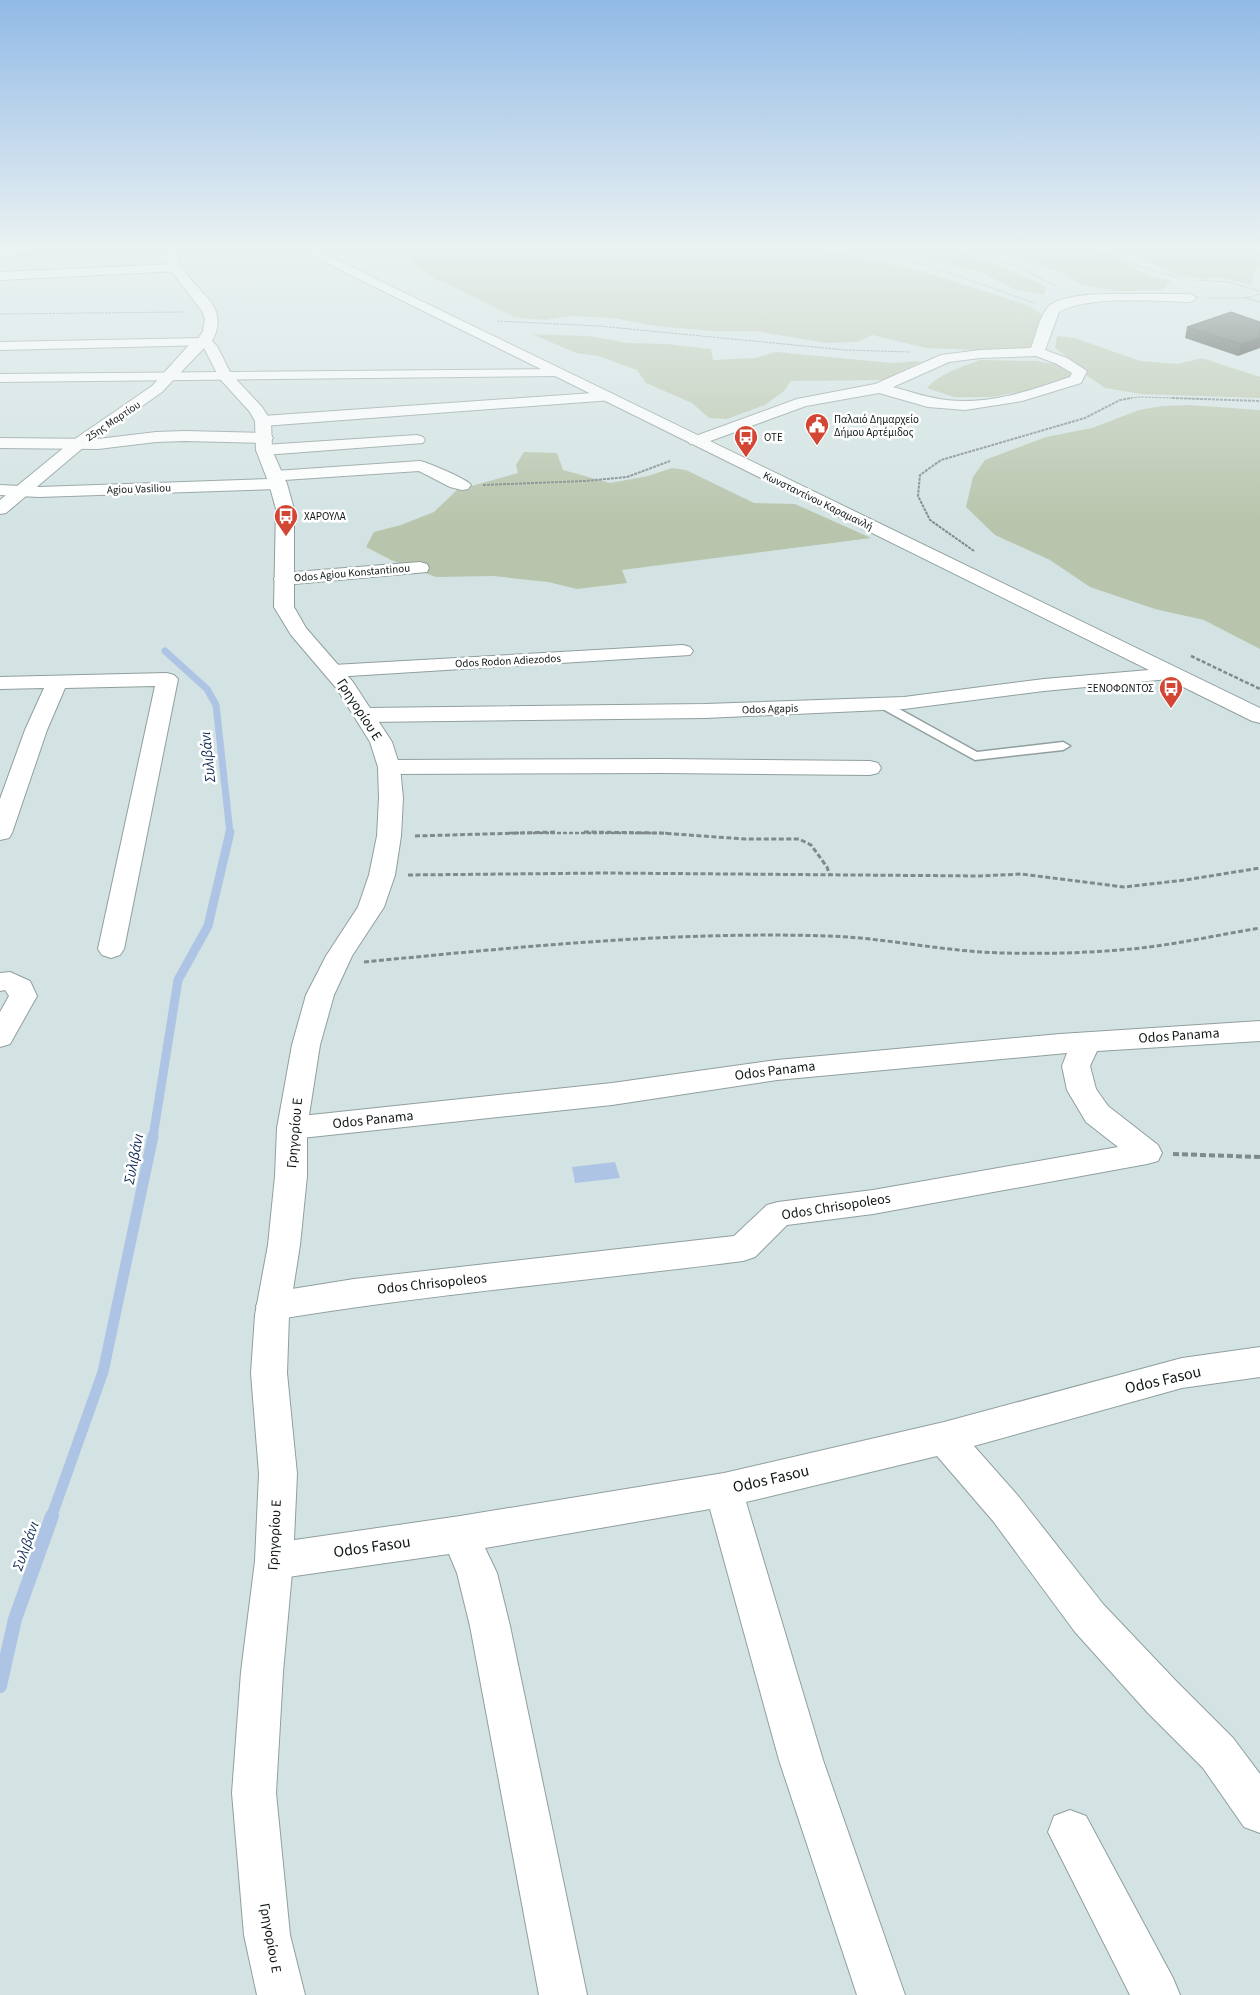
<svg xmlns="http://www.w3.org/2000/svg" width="1260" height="1995" viewBox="0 0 1260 1995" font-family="'Source Sans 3',sans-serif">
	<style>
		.green { fill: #b8c4ab }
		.water { fill: #aec4e4 }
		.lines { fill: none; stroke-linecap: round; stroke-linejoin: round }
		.stream-far3 { stroke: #aec4e4; stroke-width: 7 }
		.stream-far2 { stroke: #aec4e4; stroke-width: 9 }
		.stream-far1 { stroke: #aec4e4; stroke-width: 11 }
		.stream { stroke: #aec4e4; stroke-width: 14 }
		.lane-casing { stroke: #909f9e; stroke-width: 3 }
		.street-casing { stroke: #909f9e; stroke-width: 2 }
		.secondary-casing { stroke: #909f9e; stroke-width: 2 }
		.path-far4 { stroke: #7f8b8b; stroke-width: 1; stroke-dasharray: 2.5 1; stroke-linecap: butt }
		.path-far3 { stroke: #7f8b8b; stroke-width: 2; stroke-dasharray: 3 1; stroke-linecap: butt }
		.path-far2 { stroke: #7f8b8b; stroke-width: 2.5; stroke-dasharray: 4 2; stroke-linecap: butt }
		.path-far1 { stroke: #7f8b8b; stroke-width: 3; stroke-dasharray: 5 2.5; stroke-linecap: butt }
		.path { stroke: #7f8b8b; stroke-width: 4; stroke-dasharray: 6 3; stroke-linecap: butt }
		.lane { fill: #fff; fill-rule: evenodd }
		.street { fill: #fff; fill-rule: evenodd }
		.secondary { fill: #fff; fill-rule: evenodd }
		.wall { fill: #3c4640 }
		.shaded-wall { fill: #313934 }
		.building { fill: #46514b; stroke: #313934 }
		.labels { text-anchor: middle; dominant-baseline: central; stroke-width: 5; stroke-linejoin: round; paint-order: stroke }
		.far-poi-label { font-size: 11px; fill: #101616; stroke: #fff; text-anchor: start }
		.far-street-label { font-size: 11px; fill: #101616; stroke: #fff }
		.street-label { font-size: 14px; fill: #101616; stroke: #fff }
		.water-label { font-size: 15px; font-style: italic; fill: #122d56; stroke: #fff }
		.near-street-label { font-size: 16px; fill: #101616; stroke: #fff }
	</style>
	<rect width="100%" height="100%" fill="#d3e3e3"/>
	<path class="green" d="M387,245H812L921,271L1027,305L1043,315L1033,344L1024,352L926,348L872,335L857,342L826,343L755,331H712L656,326L613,318L572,316L545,320L514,317L446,283L435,279L421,269L402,249Z
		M865,245H949L1046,286L1044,295L1012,288L985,274L943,262Z
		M979,245H1091L1152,277L1171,280L1162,290L1117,291L1082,285L1061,273L1021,258Z
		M1153,245H1260V265L1255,269L1251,285L1220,277L1205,279L1177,275L1155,265L1144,257Z
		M532,334L588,336L628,343L667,344L711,349L713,360L755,358L776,352L892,363L922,361L883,380L791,381L784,391L765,405L727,419L709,418L692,403L646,383L637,370L599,356L576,353Z
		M1057,336L1075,338L1140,361L1178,364L1202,358L1260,377V398L1142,394L1105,388L1086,375L1085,370L1055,348Z
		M980,360L1036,361L1060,365L1079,374L1035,389L991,397H954L927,388C940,373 962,367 980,360Z
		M1188,405L1260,410V649L1204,620L1155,609L1090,587L1050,560L995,535L966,507L973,477L985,460L1046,437L1092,428L1139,410L1162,406Z
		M524,452L557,453L563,470L610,483L648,476L672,468L686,470L754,503L795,504L871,538L622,570L627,583L577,589L548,582L493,576L436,577L391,560L366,547L374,532L401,525L434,512L457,490L518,473L516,465Z"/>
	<path class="water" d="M615,1162L620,1178L575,1183L572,1167Z"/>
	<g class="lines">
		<path class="stream-far3" d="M165,651L207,689L216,705L230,833"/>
		<path class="stream-far2" d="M153,1137L178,980L208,926L230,832"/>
		<path class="stream-far1" d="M51,1518L103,1372L153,1136"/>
		<path class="stream" d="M0,1686L15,1619L52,1516"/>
		<g class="lane-casing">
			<path id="lane" d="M883,700L977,752L1063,742L1070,746L1063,750L975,760L879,707L877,704L879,701Z"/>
		</g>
		<g class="street-casing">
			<path id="street" d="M41,245H103L97,249L0,256V248Z
				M175,264L181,268L179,271L0,280V272Z
				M1118,294H1190L1197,298L1190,302C1155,301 1089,295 1059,312L1045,350L1067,358L1087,371L1081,383L1022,401L965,410L928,407L879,393L806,406L702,444H690L688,441L690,438L797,399L875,384L941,355L980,350L1031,348C1036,335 1039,319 1047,308C1059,294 1100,294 1118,294ZM1036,356L1057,364L1072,373L1070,377C1030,391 988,405 946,400C928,398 911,392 893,387L949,362L980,358Z
				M204,338L209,339L211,342L209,345L0,350V342Z
				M558,369L563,370L565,373L563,376L0,382V374Z
				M607,392L612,394L615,397L612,400L263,426L257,424L255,421L257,418L263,416Z
				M185,431L265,433L271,435L273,438L271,441L265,443L185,441L156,442L98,449L0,448V438L98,439L156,432Z
				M417,435L423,437L425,440L423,443L264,455L258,453L256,450L258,447L264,445Z
				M420,461C429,463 467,479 471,485L468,489L462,490L450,487L419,471L284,480L287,484L284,488L278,489L39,497L0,495V485L39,487L269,479L267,476L269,472L275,471Z
				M420,562L427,564L429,568L427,572L283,585L276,583L274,579L276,575L283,573Z
				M683,645L690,647L693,651L690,655L333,677L326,675L323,671L326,667L333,665Z
				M1172,668L1179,670L1182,674L1179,678L1044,691L904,709L705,718L366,722L358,720L355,715L358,710L366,708L705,704L904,697L1044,679Z
				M167,673L174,675L178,679L124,949L120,955L111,958L102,955L98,949L155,686L65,688L47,730L12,833L9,838L0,840V799L25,730L44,688L0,689V677Z
				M663,759L870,761L878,763L881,768L878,773L870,775L663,773L389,774L381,772L378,767L381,762L389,760Z
				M10,972L30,981L37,996L10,1044L0,1047V1012L9,996L5,990L0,991V973Z
				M1260,1021V1041L1097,1051L1090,1066L1096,1089L1108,1106L1158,1145L1162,1153L1158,1161L1147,1164L873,1214L787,1225L755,1257L743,1261C586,1281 429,1294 273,1320L261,1316L256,1306L261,1296L273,1292L354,1279L734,1236L767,1205L778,1202L873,1190L1118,1147L1086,1122L1067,1090L1062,1066L1067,1053L777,1080L612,1105L292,1139L281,1136L277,1128L281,1120L292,1117L612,1083L777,1060L1060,1034Z
				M1260,1347V1377L1182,1388L974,1446L1019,1497L1103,1604L1177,1682L1233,1738L1260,1774V1833L1244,1827L1203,1768L1147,1712L1075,1632L993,1521L937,1456L746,1502L823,1760L905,1995H857L779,1760L710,1509L485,1548L497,1573L510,1626L587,1995H539L470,1626L457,1573L449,1554L274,1579L260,1574L255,1561L260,1548L274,1543L460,1516L724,1473L944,1422L1182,1358Z
				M1070,1810L1086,1816L1173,1978L1180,1995H1130L1048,1832L1054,1816Z"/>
		</g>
		<g class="secondary-casing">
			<path id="secondary" d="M162,245H174C176,252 178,262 182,268C198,294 231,306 212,341L217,346L231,374L262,407L271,421L272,450L287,484L294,509V607L306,628L353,682L392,742L400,767L403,798L401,836L395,875L384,907L352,956L334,995L320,1045L307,1128V1176L300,1245L289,1315L287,1373L297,1474L293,1561L283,1672L276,1793L290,1935L305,1995H257L244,1935L232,1793L241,1672L255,1561L259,1474L251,1373L255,1315L268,1245L275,1176L277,1128L292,1045L306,995L326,956L358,907L369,875L377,836L379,798L378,767L370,742L337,689L291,635L274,607L276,509L269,484L256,450L255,421L250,412L220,379L204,348L162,392L84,447L6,513L0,514V500L72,441L152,386L190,344L198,339L203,331L205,319L202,311L169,268Z
				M290,245H306L1260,708V723L1252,721Z"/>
		</g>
		<path class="path-far4" d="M349,245L386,254L381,267
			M843,245L930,266L1034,303
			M960,245L1015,266L1056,286
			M1107,245L1102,249C1127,264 1155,272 1184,278
			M1195,280L1228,282L1260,291
			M1209,298H1246L1260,302
			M1246,298L1260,294
			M0,314L184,312
			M497,321L599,326L845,350L910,352
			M1124,399L1139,397L1210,399"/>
		<path class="path-far3" d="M1172,398L1260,401
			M483,485L585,481L627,477L670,461
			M974,551L930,520L918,496L920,475L941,460L1085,418L1120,400L1132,398"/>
		<path class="path-far2" d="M1191,656L1260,689
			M509,833H667"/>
		<path class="path-far1" d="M584,832L660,833L745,839H799L811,845L827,867L830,876
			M415,836L555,832
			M408,875L606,873L980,876L1021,874L1124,887L1185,880L1260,868
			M364,962C518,947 673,931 829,936C887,938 946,952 1004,953C1046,954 1089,953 1131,949C1174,945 1217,935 1260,928"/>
		<path class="path" d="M1173,1154L1260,1157"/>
		<use href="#lane" class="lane"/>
		<use href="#street" class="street"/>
		<use href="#secondary" class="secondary"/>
	</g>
	<path class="wall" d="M1260,322L1238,356L1185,338L1187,327Z"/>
	<path class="shaded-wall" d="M1260,337V348L1238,356L1241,344Z"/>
	<path class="building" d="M1231,312L1260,322V337L1241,344L1187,327Z"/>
	<linearGradient id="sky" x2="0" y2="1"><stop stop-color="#91bae6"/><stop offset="0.47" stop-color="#ebf2f2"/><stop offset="1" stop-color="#ebf2f2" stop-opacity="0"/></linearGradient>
	<rect width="1260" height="525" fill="url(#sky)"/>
	<defs>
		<g id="civic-pin" transform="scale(1.25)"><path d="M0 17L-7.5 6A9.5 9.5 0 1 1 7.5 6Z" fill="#d24633" stroke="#fff"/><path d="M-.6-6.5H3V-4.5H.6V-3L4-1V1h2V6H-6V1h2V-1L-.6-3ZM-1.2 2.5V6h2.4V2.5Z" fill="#fff"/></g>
		<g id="bus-pin" transform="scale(1.25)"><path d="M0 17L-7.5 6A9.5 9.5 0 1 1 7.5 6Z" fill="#d24633" stroke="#fff"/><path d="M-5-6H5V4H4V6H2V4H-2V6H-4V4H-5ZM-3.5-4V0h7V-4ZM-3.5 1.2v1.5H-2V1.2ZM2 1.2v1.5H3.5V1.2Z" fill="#fff"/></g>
	</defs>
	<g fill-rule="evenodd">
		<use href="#civic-pin" x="817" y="425"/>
		<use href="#bus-pin" x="746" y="437"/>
		<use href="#bus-pin" x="286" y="516"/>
		<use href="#bus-pin" x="1171" y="688"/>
	</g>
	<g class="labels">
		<g class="far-poi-label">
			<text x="834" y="419">Παλαιό Δημαρχείο<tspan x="834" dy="13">Δήμου Αρτέμιδος</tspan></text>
			<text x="764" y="437">ΟΤΕ</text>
			<text x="304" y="516">ΧΑΡΟΥΛΑ</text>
			<text x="1154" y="688" text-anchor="end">ΞΕΝΟΦΩΝΤΟΣ</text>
		</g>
		<g class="far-street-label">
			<text transform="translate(113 421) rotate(-34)">25ης Μαρτίου</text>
			<text transform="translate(139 489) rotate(-2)">Agiou Vasiliou</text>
			<text transform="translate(818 501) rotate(26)">Κωνσταντίνου Καραμανλή</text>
			<text transform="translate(352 573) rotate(-5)">Odos Agiou Konstantinou</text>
			<text transform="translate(508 661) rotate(-3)">Odos Rodon Adiezodos</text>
			<text transform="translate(770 709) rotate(-2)">Odos Agapis</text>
		</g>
		<g class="street-label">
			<text transform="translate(359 710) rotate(57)">Γρηγορίου Ε</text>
			<text transform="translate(1179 1036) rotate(-4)">Odos Panama</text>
			<text transform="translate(775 1071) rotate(-7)">Odos Panama</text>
			<text transform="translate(373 1120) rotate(-6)">Odos Panama</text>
			<text transform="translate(295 1133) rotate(-85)">Γρηγορίου Ε</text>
			<text transform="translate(836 1207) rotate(-9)">Odos Chrisopoleos</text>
			<text transform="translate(432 1284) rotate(-6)">Odos Chrisopoleos</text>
			<text transform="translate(275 1535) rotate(-87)">Γρηγορίου Ε</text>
			<text transform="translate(270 1938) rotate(80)">Γρηγορίου Ε</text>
		</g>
		<g class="water-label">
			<text transform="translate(208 757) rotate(-96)">Συλιβάνι</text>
			<text transform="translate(134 1159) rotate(-79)">Συλιβάνι</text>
			<text transform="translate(26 1546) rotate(-70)">Συλιβάνι</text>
		</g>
		<g class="near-street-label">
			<text transform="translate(1163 1380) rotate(-13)">Odos Fasou</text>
			<text transform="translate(771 1479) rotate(-13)">Odos Fasou</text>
			<text transform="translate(372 1547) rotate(-8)">Odos Fasou</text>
		</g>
	</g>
</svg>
